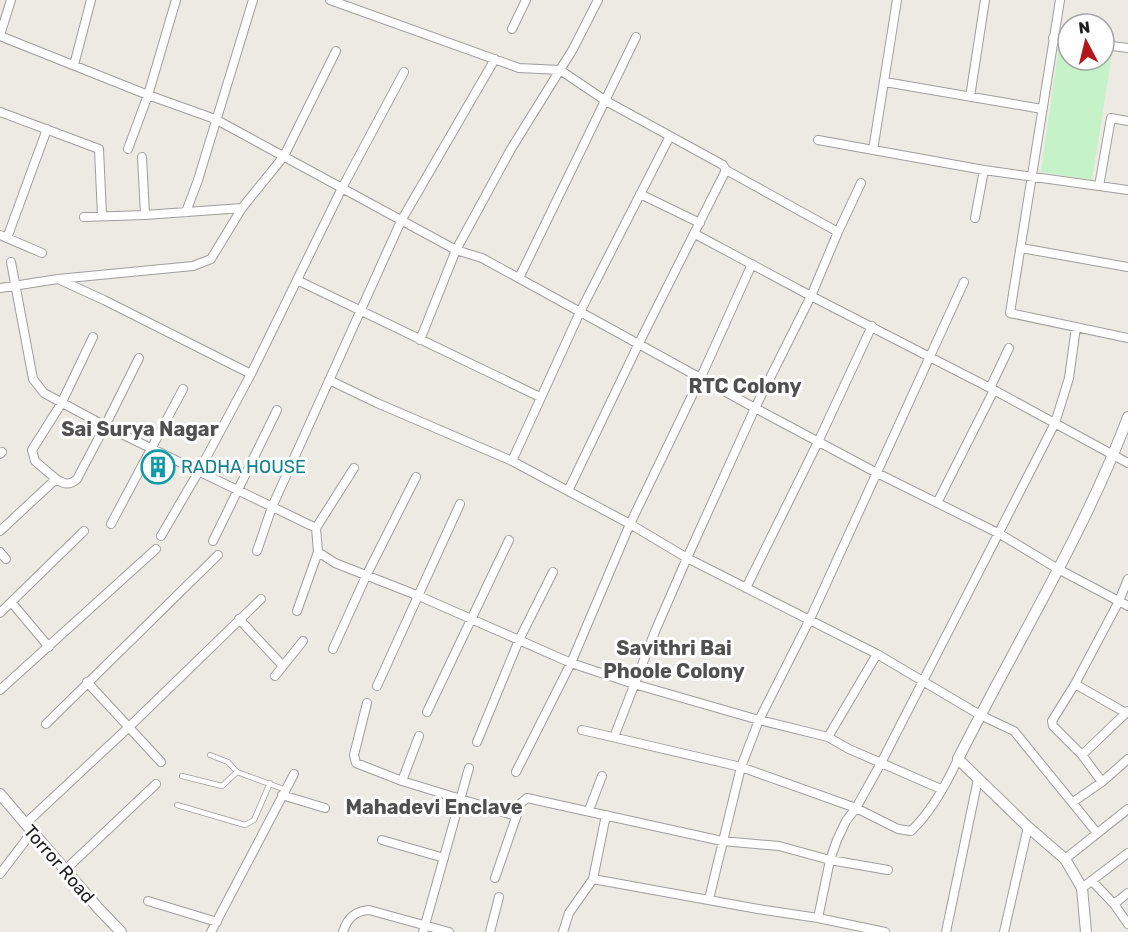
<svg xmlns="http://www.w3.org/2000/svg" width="1128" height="932" viewBox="0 0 1128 932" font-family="Rubik,sans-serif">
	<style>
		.park { fill: #c6f2c8 }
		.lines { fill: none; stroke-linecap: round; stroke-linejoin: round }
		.service-casing { stroke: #9e9e9e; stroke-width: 6 }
		.minor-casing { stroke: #9e9e9e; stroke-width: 10 }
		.tertiary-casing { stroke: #9e9e9e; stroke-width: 12 }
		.service { stroke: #fff; stroke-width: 4.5 }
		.minor { stroke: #fff; stroke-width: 8 }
		.tertiary { stroke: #fff; stroke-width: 10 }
		.labels { text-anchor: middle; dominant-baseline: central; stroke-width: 6; stroke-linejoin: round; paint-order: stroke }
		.culture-label { font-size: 18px; fill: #0d838f; stroke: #fff; text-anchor: start }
		.street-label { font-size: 18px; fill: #1d1d1d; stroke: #fff }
		.neighbourhood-label { font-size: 20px; font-weight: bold; fill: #505050; stroke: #fff }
	</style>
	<rect width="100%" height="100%" fill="#edeae4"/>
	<path class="park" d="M1059,46L1068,47V60H1104V53L1112,54L1092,180L1041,172Z"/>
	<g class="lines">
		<g class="service-casing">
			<path id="service" d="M210,755L228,762L237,772L286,790
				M182,776L222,786L237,772
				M177,805L245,825L254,820L270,783"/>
		</g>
		<g class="minor-casing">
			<path id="minor" d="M330,0L519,68L560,70L606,101L723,165L726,170L639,343L568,491
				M1060,0L1010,313L1128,338
				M512,29L526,0
				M0,35L11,0
				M0,36L148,95L176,0
				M1053,38L1068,40
				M1104,45L1128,48
				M74,65L91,0
				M885,82L1042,109
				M970,97L985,0
				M0,112L99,149L102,216
				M818,140L984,170L1128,190
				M128,149L148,95L215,119L456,250L482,258L755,408L877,473L1000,534L1058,569L1128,606
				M873,150L897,0
				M142,157L145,215
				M1099,186L1111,118L1128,121
				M640,194L700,223
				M186,212L198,180L253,0
				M84,217L145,215L242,208
				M975,218L984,170
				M838,232L861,183
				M695,234L811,296L994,390L1128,463
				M0,235L42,253
				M7,238L47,129
				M1021,248L1128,267
				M11,262L33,379L44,393L105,426L139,358
				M519,278L636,37
				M58,279L104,300L251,374
				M297,280L540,397
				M0,288L58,279L193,266L211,259L242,208L284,156L336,51
				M420,340L456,250L511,149L573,49L598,0
				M329,380L377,403L512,461L630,524L687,558L877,654L980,715L1014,731L1097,833
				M990,388L1009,348
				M0,454L2,452
				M512,461L580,312L670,136
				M354,468L316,528L318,552L335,563L419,596L571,663L634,684L759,720L828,737L849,749L941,789
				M56,479L35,461L32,450L61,404L93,337
				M937,503L994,390
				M111,524L183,389
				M0,531L56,479C64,484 69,486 77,479L105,426L316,528
				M161,536L199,471L251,374L342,188L404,72
				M213,541L277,410
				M257,551L272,507L401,221L495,59
				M0,552L6,559
				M746,588L818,442L872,326
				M12,603L49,647
				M297,611L318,552
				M0,613L84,531
				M239,619L283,666
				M333,649L367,574L416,477
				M275,676L303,641
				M87,682L161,762
				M1075,684L1052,721L1053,726L1082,755
				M377,686L460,504
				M0,690L156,549
				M367,703L354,755L356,763L402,781L516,816
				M427,712L509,540
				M1126,713L1075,684L1119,601L1128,579
				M46,724L218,555
				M582,730L741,767L759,720L810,619L964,282
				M614,737L656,629L687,558L755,408L811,296L838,232L726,170
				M828,737L877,654
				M477,742L519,640L553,572
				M516,772L571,663L630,524L701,377L752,264
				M402,781L419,736
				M1102,782L1082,755L1128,711
				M282,795L325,808
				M1073,802L1102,782L1128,759
				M589,810L602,776
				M25,824L129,727L261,599
				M382,840L444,858
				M1065,859L1128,809
				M65,870L156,784
				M0,874L32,832
				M495,878L521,803L527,798L722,841L779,846L830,860L888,870
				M593,879L758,909L818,918L885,932
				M1092,881L1114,904L1128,924
				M1082,888L1128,853
				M709,899L741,767L856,808L898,829L911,831C932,811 946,785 958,759
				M148,901L217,922
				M1114,904L1128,893
				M818,918L830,860L837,840L846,821L856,808L881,763L1055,423L1069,378L1076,327
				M211,932L294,774
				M343,932C347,918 355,911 369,910L449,932
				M423,932L469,768
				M490,932L499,897
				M563,932L569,913L593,879L606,815
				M946,932L978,779
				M1004,932L1028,827"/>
		</g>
		<g class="tertiary-casing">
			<path id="tertiary" d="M0,794L98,908L121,932
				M1086,932L1082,888L1065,859L1028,827L958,759C1015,645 1083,536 1128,417"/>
		</g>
		<use href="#service" class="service"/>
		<use href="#minor" class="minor"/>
		<use href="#tertiary" class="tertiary"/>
	</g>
	<defs>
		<g id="building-ring" transform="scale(1.725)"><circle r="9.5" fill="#fff" stroke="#0f9aa8" stroke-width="1.5"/><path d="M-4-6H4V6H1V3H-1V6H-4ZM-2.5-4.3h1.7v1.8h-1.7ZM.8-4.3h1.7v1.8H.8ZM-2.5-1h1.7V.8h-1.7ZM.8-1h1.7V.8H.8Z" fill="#0f9aa8"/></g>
	</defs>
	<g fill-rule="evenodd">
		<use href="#building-ring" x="158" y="467"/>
	</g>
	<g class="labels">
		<g class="culture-label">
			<text x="181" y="467">RADHA HOUSE</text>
		</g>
		<g class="street-label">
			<text transform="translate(59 864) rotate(49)">Torror Road</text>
		</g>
		<g class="neighbourhood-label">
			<text x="745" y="386">RTC Colony</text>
			<text x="140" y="429">Sai Surya Nagar</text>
			<text x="674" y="648">Savithri Bai<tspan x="674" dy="23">Phoole Colony</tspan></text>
			<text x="434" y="807">Mahadevi Enclave</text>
		</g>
	</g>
	<g transform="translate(1086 42) rotate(353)"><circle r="28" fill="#ffffff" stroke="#a5a5a5" stroke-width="1.5"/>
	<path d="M0-4.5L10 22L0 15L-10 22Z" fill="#b3171b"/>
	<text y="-9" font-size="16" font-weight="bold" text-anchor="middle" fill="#1d1d1d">N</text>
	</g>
</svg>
